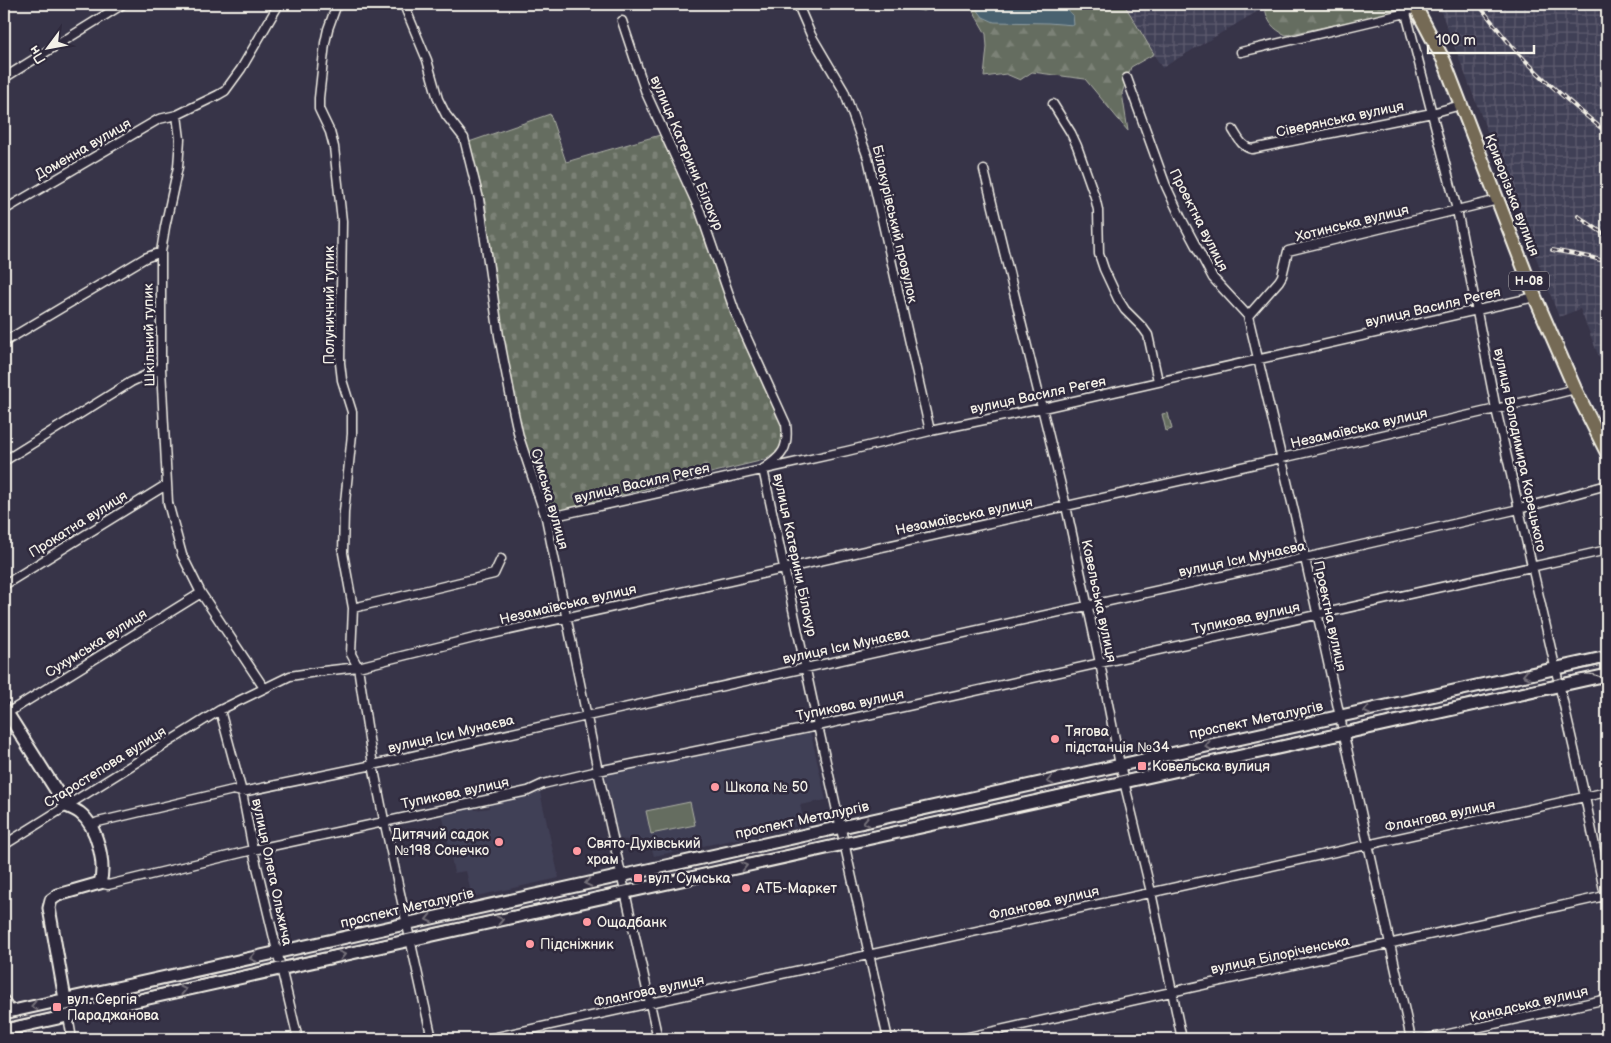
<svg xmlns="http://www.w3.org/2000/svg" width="1611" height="1043" viewBox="0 0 1611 1043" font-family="'Balsamiq Sans',sans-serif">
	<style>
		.built { fill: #413f56 }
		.industrial { fill: url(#industrial-grid) }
		.grass { fill: url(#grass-dots); stroke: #acafa4 }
		.forest { fill: url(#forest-firs); stroke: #acafa4 }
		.cemetery { fill: url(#cemetery-stones); stroke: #acafa4 }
		.pitch { fill: #656d60; stroke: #acafa4 }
		.water { fill: #496270; stroke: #8d9ba0 }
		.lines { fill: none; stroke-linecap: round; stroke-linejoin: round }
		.street-casing { stroke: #f4f1e8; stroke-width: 11 }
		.secondary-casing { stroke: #f4f1e8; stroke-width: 15 }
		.primary-casing { stroke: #f4f1e8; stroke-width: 16 }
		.street { stroke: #2f2a3d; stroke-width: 8 }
		.secondary { stroke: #2f2a3d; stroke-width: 11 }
		.primary { stroke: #746b55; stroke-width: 12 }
		.tram { stroke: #f4f1e8; stroke-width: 1 }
		.rail-casing { stroke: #f4f1e8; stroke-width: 4 }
		.rail { stroke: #2f2a3d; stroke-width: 2; stroke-dasharray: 5.5; stroke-linecap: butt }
		.oneway { stroke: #747079 }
		.poi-dot { fill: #ff9aa2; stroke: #2f2a3d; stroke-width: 2 }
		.labels { text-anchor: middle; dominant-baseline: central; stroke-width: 5; stroke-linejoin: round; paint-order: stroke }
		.shield { fill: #2f2a3d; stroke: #b9b5b5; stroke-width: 1 }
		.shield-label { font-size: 12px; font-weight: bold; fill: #f4f1e8 }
		.street-label { font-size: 14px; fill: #f4f1e8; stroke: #2f2a3d }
		.poi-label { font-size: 14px; fill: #f4f1e8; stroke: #2f2a3d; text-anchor: start }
	</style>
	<defs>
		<pattern id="industrial-grid" width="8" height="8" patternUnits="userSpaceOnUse" patternTransform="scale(1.25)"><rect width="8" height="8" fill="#413f56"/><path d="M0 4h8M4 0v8" fill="none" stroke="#5d5b6e"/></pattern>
		<pattern id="grass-dots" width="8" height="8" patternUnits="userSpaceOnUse" patternTransform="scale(1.25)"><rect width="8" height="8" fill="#656d60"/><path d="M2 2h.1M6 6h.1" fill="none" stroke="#7c8277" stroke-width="1.8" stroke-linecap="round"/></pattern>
		<pattern id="forest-firs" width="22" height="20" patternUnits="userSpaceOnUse" patternTransform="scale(1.25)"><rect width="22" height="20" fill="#656d60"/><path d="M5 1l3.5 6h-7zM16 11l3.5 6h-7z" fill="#7c8277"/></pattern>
		<pattern id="cemetery-stones" width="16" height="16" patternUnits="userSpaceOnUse" patternTransform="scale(1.25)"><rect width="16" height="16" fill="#656d60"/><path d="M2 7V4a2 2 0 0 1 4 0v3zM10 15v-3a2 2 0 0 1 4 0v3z" fill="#7c8277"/></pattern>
	</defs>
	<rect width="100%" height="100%" fill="#373448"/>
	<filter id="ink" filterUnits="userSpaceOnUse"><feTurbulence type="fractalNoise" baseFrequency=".02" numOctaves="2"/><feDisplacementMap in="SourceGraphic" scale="10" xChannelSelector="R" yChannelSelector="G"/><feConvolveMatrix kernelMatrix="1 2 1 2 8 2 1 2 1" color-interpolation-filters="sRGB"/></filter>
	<g filter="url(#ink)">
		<path class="built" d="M810,730L826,800L800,805L805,825L654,856L650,843L619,839L605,774Z
			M540,792L559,878L472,897L466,871L454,873L442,812L474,805L475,810L489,808L488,803Z"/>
		<path class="industrial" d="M1124,4H1270L1162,68Z
			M1438,4H1596L1607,36V377L1580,309L1559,317Z"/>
		<path class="grass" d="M1168,413L1172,429L1166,431L1162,414Z"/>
		<path class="forest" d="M890,4H945L923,11Z
			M969,4H1124L1154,54L1131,67L1122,93L1128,131L1085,79L1032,72L1020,80L1006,74L984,77L987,47L986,34Z
			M1270,4H1393L1396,12L1286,35C1273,29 1267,22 1265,7Z"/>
		<path class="cemetery" d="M550,114L566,162L660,135L700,221L785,430L781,448L764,460L547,513L521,436L504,342L485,202L469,142Z"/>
		<path class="pitch" d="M690,802L695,825L651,834L646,811Z"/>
		<path class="water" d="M973,4H1060L1073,15L1074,25L1048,23L994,22L983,17Z"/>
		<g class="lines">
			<g class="street-casing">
				<path id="street" d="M337,4L328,29L325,43L319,98V109L330,132L334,147L342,221L340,363L342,380L352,412V434L344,512L343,553L353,608L351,654L358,667L373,765L384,820L432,1039
					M404,5L427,60L438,99L446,115L464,138L479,199L499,336L513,409L519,437L546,518L598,771L658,1039
					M798,5L811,35L844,91L868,158L930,431
					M1415,6L1406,13L1457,210L1496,409L1585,797L1607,905
					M622,21L646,93L700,211L735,312L786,424C789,448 783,456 763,469L818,726L888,1039
					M1241,52L1406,13
					M4,78L123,4
					M1127,78L1166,186L1181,218L1213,278L1248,316L1305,558L1411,1039
					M1053,104L1071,133L1077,146L1095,197L1098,210L1099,254L1104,269L1118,299L1125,310L1143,328L1148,335L1158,381
					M1233,130C1238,138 1242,147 1252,149L1432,113L1461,105
					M984,170L1066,506L1100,663L1120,765L1151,892L1182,1039
					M4,210L159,119L177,115
					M1248,316L1279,281L1282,276L1288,251L1498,200
					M4,342L145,258L161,252
					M4,461L131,382L161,368
					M546,518L847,451L930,431L1043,408L1535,297
					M4,585L166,485
					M353,608L494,574L501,559
					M264,688L201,593L182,555L168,503L161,368V252L165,227L178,167L180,139L177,115L218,95L225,91L241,69L279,4
					M220,710L242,792L253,850L298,1039
					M4,715L201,593
					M91,825L98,822L233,790L242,792L373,765L587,716L1305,558L1519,509L1607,485
					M4,845L220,710L290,676L323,671L358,667L474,638L1282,458L1496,409L1575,389
					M100,883L108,885L253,850L528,791L543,784L598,771L818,726L1607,550
					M4,999L11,1011
					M65,999L72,1039
					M487,1039L1607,792
					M959,1039L1605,896
					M1426,1039L1607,999"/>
			</g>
			<g class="secondary-casing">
				<path id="secondary" d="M4,708L66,806C71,808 76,810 80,813C97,826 106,864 100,883L58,895L51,900L49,908L65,999
					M4,1013L1607,657
					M4,1030L1607,675"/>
			</g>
			<g class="primary-casing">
				<path id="primary" d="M1414,4L1444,61L1535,297L1575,389L1607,453"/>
			</g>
			<use href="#street" class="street"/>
			<use href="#secondary" class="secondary"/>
			<use href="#primary" class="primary"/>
			<path class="tram" d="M1580,669L1607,663
				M4,1024L1557,679C1575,675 1592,669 1607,681"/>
			<g class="rail-casing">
				<path id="rail" d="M1605,4L1607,11
					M1479,5C1496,27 1512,48 1532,67C1555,91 1582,112 1607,133
					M1578,216L1607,236
					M1552,250L1590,257L1607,262"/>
			</g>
			<use href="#rail" class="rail"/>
		</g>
		<defs><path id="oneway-chevron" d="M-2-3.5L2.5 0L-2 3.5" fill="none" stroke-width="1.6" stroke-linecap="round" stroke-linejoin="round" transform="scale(1.25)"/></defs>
		<g class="oneway">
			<use href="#oneway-chevron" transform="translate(1526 675) rotate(167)"/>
			<use href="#oneway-chevron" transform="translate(1367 711) rotate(167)"/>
			<use href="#oneway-chevron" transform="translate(1208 746) rotate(168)"/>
			<use href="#oneway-chevron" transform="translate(1050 781) rotate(167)"/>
			<use href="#oneway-chevron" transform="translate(866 822) rotate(168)"/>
			<use href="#oneway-chevron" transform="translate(744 866) rotate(-13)"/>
			<use href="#oneway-chevron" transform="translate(588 883) rotate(167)"/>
			<use href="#oneway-chevron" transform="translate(429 919) rotate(167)"/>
			<use href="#oneway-chevron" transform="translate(500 920) rotate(-12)"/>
			<use href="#oneway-chevron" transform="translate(342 955) rotate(-12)"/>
			<use href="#oneway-chevron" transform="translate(253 958) rotate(168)"/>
			<use href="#oneway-chevron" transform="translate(183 990) rotate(-12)"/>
			<use href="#oneway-chevron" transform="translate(34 1006) rotate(168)"/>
		</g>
	</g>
	<g class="poi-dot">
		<circle cx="1055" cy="739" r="5"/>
		<rect x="1137" y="761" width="10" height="10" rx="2.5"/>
		<circle cx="715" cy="787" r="5"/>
		<circle cx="499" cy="842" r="5"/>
		<circle cx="577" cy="851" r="5"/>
		<rect x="633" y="873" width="10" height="10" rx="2.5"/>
		<circle cx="746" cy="888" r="5"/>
		<circle cx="587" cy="922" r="5"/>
		<circle cx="530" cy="944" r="5"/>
		<rect x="52" y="1002" width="10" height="10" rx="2.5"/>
	</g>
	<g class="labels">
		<rect class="shield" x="1509" y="271.5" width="40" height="19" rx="4"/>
		<g class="shield-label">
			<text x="1529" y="281">Н-08</text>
		</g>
		<g class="street-label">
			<text transform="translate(1340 119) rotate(-12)">Сіверянська вулиця</text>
			<text transform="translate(83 149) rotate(-30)">Доменна вулиця</text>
			<text transform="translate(687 153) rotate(67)">вулиця Катерини Білокур</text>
			<text transform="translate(1512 195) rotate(69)">Криворізька вулиця</text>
			<text transform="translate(1199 220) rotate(63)">Проектна вулиця</text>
			<text transform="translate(1352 223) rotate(-14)">Хотинська вулиця</text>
			<text transform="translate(895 224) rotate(77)">Білокурівський провулок</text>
			<text transform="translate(329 305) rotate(-90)">Полуничний тупик</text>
			<text transform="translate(1433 307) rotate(-13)">вулиця Василя Регея</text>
			<text transform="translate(149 335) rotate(-91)">Шкільний тупик</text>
			<text transform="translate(1038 395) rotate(-12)">вулиця Василя Регея</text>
			<text transform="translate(1359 428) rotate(-13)">Незамаївська вулиця</text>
			<text transform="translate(1520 450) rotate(78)">вулиця Володимира Корецького</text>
			<text transform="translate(642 483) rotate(-13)">вулиця Василя Регея</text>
			<text transform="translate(550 499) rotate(74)">Сумська вулиця</text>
			<text transform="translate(964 516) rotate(-12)">Незамаївська вулиця</text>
			<text transform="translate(78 524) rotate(-32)">Прокатна вулиця</text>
			<text transform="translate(795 555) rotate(78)">вулиця Катерини Білокур</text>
			<text transform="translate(1242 559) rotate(-12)">вулиця Іси Мунаєва</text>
			<text transform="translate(1099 601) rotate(78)">Ковельська вулиця</text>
			<text transform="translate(568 604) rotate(-13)">Незамаївська вулиця</text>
			<text transform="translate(1330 616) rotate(78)">Проектна вулиця</text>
			<text transform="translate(1246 618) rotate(-12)">Тупикова вулиця</text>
			<text transform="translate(96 643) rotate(-32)">Сухумська вулиця</text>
			<text transform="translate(846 646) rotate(-12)">вулиця Іси Мунаєва</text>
			<text transform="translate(850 705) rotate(-12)">Тупикова вулиця</text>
			<text transform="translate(1256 720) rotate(-12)">проспект Металургів</text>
			<text transform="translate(451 734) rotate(-13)">вулиця Іси Мунаєва</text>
			<text transform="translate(105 767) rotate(-32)">Старостепова вулиця</text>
			<text transform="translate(455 793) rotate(-12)">Тупикова вулиця</text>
			<text transform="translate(1440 816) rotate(-12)">Флангова вулиця</text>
			<text transform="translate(802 820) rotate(-12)">проспект Металургів</text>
			<text transform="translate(272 872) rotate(78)">вулиця Олега Ольжича</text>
			<text transform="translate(1044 903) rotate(-13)">Флангова вулиця</text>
			<text transform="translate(407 908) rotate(-13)">проспект Металургів</text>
			<text transform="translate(1280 955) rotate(-12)">вулиця Білоріченська</text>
			<text transform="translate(649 991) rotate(-12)">Флангова вулиця</text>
			<text transform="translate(1529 1004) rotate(-13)">Канадська вулиця</text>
		</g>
		<g class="poi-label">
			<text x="1065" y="731">Тягова<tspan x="1065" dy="16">пiдстанцiя №34</tspan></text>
			<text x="1152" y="766">Ковельска вулиця</text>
			<text x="725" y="787">Школа № 50</text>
			<text x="489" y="834" text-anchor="end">Дитячий садок<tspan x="489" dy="16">№198 Сонечко</tspan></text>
			<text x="587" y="843">Свято-Духівський<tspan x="587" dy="16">храм</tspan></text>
			<text x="648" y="878">вул. Сумська</text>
			<text x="756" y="888">АТБ-Маркет</text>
			<text x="597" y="922">Ощадбанк</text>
			<text x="540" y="944">Підсніжник</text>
			<text x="67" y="999">вул. Сергія<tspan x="67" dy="16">Параджанова</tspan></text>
		</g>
	</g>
	<rect width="1611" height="1043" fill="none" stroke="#2f2a3d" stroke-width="20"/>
	<rect x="10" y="10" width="1591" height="1023" fill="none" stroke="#f4f1e8" stroke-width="2" filter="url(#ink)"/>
	<g transform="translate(48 48) rotate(238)" stroke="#2f2a3d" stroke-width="4" paint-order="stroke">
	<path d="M0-4L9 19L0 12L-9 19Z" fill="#f4f1e8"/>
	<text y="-8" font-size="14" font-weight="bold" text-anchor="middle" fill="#f4f1e8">Пн</text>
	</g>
	<path d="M1428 45v8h106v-8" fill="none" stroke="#f4f1e8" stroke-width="2.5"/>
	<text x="1436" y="45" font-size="15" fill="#f4f1e8" stroke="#2f2a3d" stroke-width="4" paint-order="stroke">100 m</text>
</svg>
